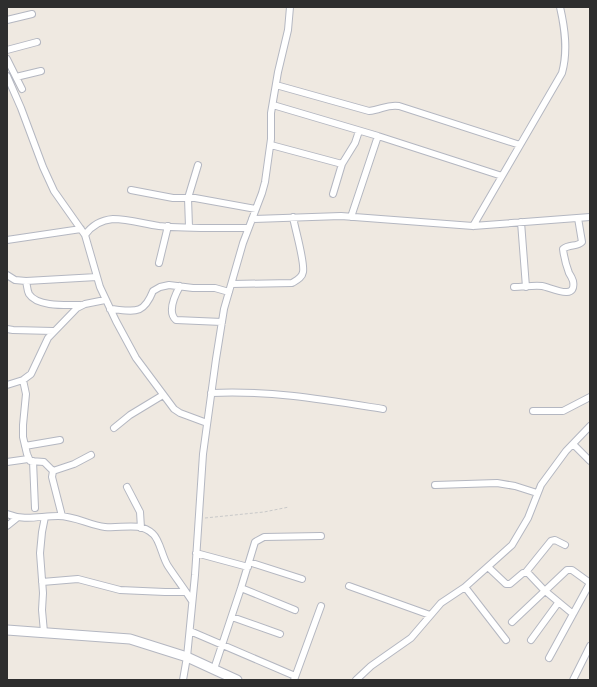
<svg xmlns="http://www.w3.org/2000/svg" width="597" height="687" viewBox="0 0 597 687" font-family="Ubuntu,sans-serif">
	<style>
		.lines { fill: none; stroke-linecap: round; stroke-linejoin: round }
		.street-casing { stroke: #b4b7c1; stroke-width: 8 }
		.secondary-casing { stroke: #b4b7c1; stroke-width: 11 }
		.path { stroke: #c9c9c9; stroke-width: 1; stroke-dasharray: 3 2; stroke-linecap: butt }
		.street { stroke: #fff; stroke-width: 6 }
		.secondary { stroke: #fff; stroke-width: 9 }
	</style>
	<rect width="100%" height="100%" fill="#efe9e1"/>
	<g class="lines">
		<g class="street-casing">
			<path id="street" d="M7,20L32,14
				M7,50L37,42
				M7,59L22,89
				M7,76L21,108L43,167L54,191L85,235L100,287L116,321L136,358L174,409L180,413L207,423
				M16,77L41,71
				M276,85L369,111C381,110 387,104 399,106L520,145
				M273,105L378,136L502,176
				M271,145L342,164
				M131,190L173,198H195L256,209
				M333,194L342,164L355,143L359,131
				M351,217L378,136
				M252,219L341,216L473,226L590,217
				M521,222L526,287
				M473,226L562,73C568,51 565,29 560,7
				M189,227L188,198L198,165
				M85,235C92,225 101,220 113,219C129,219 144,224 159,226C189,229 219,228 248,228
				M7,240L81,229
				M159,263L168,226
				M7,275L15,280L26,281L97,277
				M26,281C27,285 27,290 29,294C37,307 67,305 80,305
				M232,284L292,283C297,280 302,278 303,272C305,262 295,229 293,217
				M180,286C175,295 167,312 176,320L222,322
				M514,287C523,287 533,285 542,286C550,287 577,302 573,281C572,278 571,276 569,273C566,265 564,257 563,249C569,244 577,247 582,242L578,218
				M110,309C134,311 143,316 153,291L160,287L169,285L193,288H215L229,292
				M7,329L13,330L53,331
				M23,380L26,394L23,425V437L27,454L30,461L44,462L53,471
				M7,385L23,380L31,374L48,338L77,308L85,304L105,300
				M211,393C269,390 326,400 383,409
				M533,411H563L590,397
				M114,428L130,415L163,395
				M573,444L590,461
				M25,446L60,440
				M33,461L35,508
				M7,462L28,459
				M435,485L497,483L515,486L537,493
				M127,487L140,512L141,528
				M7,514C24,521 40,516 58,516C75,516 89,525 105,527C121,529 139,521 153,534C160,540 162,557 168,566C176,578 185,590 192,601
				M62,516L52,477L53,471L74,464L91,455
				M7,526L17,518
				M196,553L248,567
				M249,562L302,579
				M488,567L506,584H510L523,573H528L544,590L573,614
				M526,572L551,541L555,540L565,545
				M42,582L78,579L120,590L165,592H186
				M349,586L430,615
				M465,587L506,640
				M241,588L295,610
				M232,617L280,634
				M512,622L567,570H572L590,583
				M190,631L295,676
				M44,632L42,610L43,593L40,553L42,532L45,517
				M531,640L558,603
				M549,658L590,583
				M214,669L241,588L255,542L264,537L321,536
				M183,680L187,657L195,575L203,454L216,359L224,309L243,243L262,193L265,182L271,139V113L278,72L288,30L290,7
				M294,680L321,606
				M356,680L371,666L411,638L441,603L465,587L512,545L528,518L541,485L566,451L590,426
				M573,680L590,646"/>
		</g>
		<g class="secondary-casing">
			<path id="secondary" d="M7,630L130,639L187,657L237,680"/>
		</g>
		<path class="path" d="M205,518L264,512L289,507"/>
		<use href="#street" class="street"/>
		<use href="#secondary" class="secondary"/>
	</g>
	<rect width="597" height="687" fill="none" stroke="#2e2e2e" stroke-width="16"/>
</svg>
